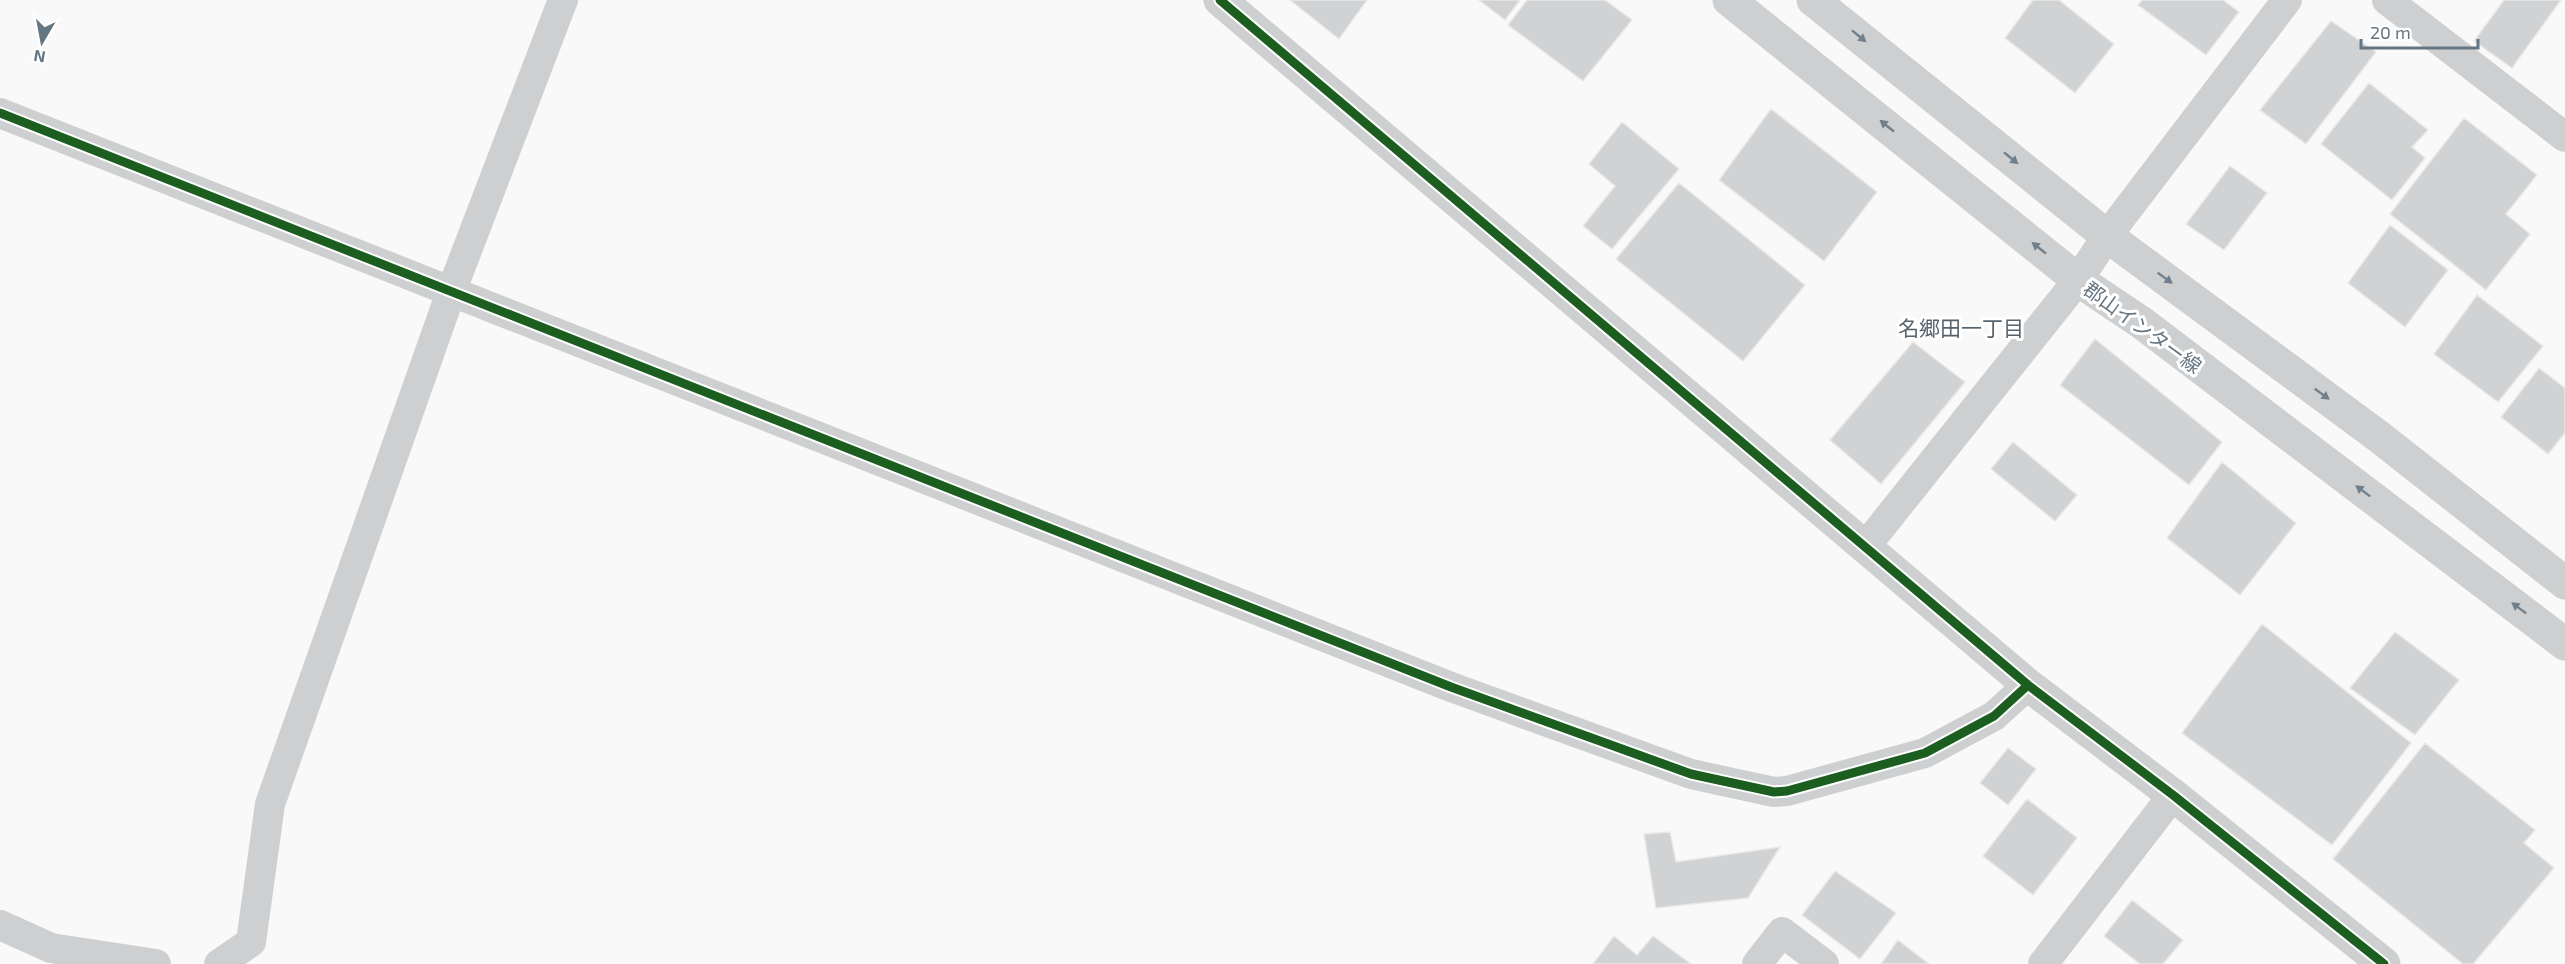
<svg xmlns="http://www.w3.org/2000/svg" width="2565" height="964" viewBox="0 0 2565 964" font-family="'Exo 2','Noto Sans JP',sans-serif">
	<style>
		.building { fill: #d0d2d3; stroke: #e8e8e8; stroke-width: 1.5 }
		.lines { fill: none; stroke-linecap: round; stroke-linejoin: round }
		.minor { stroke: #cecfd0; stroke-width: 30 }
		.tertiary { stroke: #cecfd0; stroke-width: 33 }
		.cycleway-casing { stroke: #fff; stroke-width: 13 }
		.cycleway { stroke: #1b5e20; stroke-width: 9 }
		.oneway { fill: #707f8b }
		.labels { text-anchor: middle; dominant-baseline: central; stroke-width: 6; stroke-linejoin: round; paint-order: stroke }
		.street-label { font-size: 20px; fill: #657683; stroke: #fff }
		.neighbourhood-label { font-size: 21px; fill: #57646e; stroke: #fff }
	</style>
	<rect width="100%" height="100%" fill="#f9f9f9"/>
	<path class="building" d="M1290,0H1367L1339,39Z
		M1479,0H1520L1505,20Z
		M1527,0H1605L1632,20L1583,81L1508,25Z
		M2033,0H2059L2114,44L2075,93L2005,38Z
		M2142,0H2223L2239,12L2206,55L2138,5Z
		M2504,0H2561L2512,68L2474,41Z
		M2331,21L2376,52L2306,144L2260,110Z
		M2369,83L2428,130L2412,147L2425,158L2392,200L2321,144Z
		M1771,109L1877,192L1824,261L1719,180Z
		M2464,118L2537,175L2506,214L2530,234L2486,290L2390,214Z
		M1622,122L1679,169L1612,249L1583,226L1615,186L1589,164Z
		M2230,166L2267,193L2224,250L2186,224Z
		M1679,183L1805,285L1743,361L1616,259Z
		M2390,225L2448,270L2405,327L2348,283Z
		M2477,295L2543,346L2498,402L2434,354Z
		M2095,339L2222,442L2189,485L2060,385Z
		M1913,342L1965,382L1881,484L1830,440Z
		M2539,368L2565,388V433L2548,454L2501,417Z
		M2013,442L2077,495L2055,521L1991,469Z
		M2222,462L2296,523L2240,595L2167,538Z
		M2262,624L2411,743L2332,845L2182,733Z
		M2395,632L2459,680L2415,735L2350,688Z
		M2425,743L2535,830L2524,843L2554,868L2473,964H2463L2333,859Z
		M2008,748L2036,769L2008,805L1980,783Z
		M2027,799L2077,838L2033,895L1983,856Z
		M1670,832L1676,862L1780,847L1748,898L1656,908L1644,834Z
		M1835,871L1896,913L1860,959L1802,915Z
		M2132,900L2183,940L2163,964H2140L2104,936Z
		M1614,936L1637,955L1653,936L1691,964H1593Z
		M1898,940L1929,964H1881Z"/>
	<g class="lines">
		<path class="minor" d="M2387,0L2565,137
			M0,113L1451,687L1691,774L1774,792L1787,791L1925,753L1994,716L2028,685
			M1865,547L2078,280L2107,236L2287,0
			M0,925L51,948L156,964
			M219,964L251,942L270,804L451,292L563,0
			M1757,964L1782,932L1824,964
			M2043,964L2173,795"/>
		<path class="tertiary" d="M1220,0L2028,685L2173,795L2384,964
			M1729,0L2078,280L2142,323L2565,644
			M1813,0L2107,236L2378,436L2565,583"/>
		<g class="cycleway-casing">
			<path id="cycleway" d="M1220,0L2028,685L2173,795L2384,964
				M0,113L1451,687L1691,774L1774,792L1787,791L1925,753L1994,716L2028,685"/>
		</g>
		<use href="#cycleway" class="cycleway"/>
	</g>
	<defs><path id="oneway-solid" d="M-6-.8H1V-3.2L6.5 0L1 3.2V.8H-6Z" transform="scale(1.5)"/></defs>
	<g class="oneway">
		<use href="#oneway-solid" transform="translate(1859 36) rotate(39)"/>
		<use href="#oneway-solid" transform="translate(1887 126) rotate(-141)"/>
		<use href="#oneway-solid" transform="translate(2011 158) rotate(39)"/>
		<use href="#oneway-solid" transform="translate(2039 248) rotate(-141)"/>
		<use href="#oneway-solid" transform="translate(2165 278) rotate(36)"/>
		<use href="#oneway-solid" transform="translate(2322 394) rotate(36)"/>
		<use href="#oneway-solid" transform="translate(2363 491) rotate(-143)"/>
		<use href="#oneway-solid" transform="translate(2519 608) rotate(-143)"/>
	</g>
	<g class="labels">
		<g class="street-label">
			<text transform="translate(2143 327) rotate(36)">郡山インター線</text>
		</g>
		<g class="neighbourhood-label">
			<text x="1961" y="327">名郷田一丁目</text>
		</g>
	</g>
	<g transform="translate(42 42) rotate(190)" stroke="#ffffff" stroke-width="4.5" paint-order="stroke">
	<path d="M0-4.5L10 22L0 15L-10 22Z" fill="#657683"/>
	<text y="-9" font-size="16" font-weight="bold" text-anchor="middle" fill="#657683">N</text>
	</g>
	<path d="M2361 39v9h117v-9" fill="none" stroke="#657683" stroke-width="3"/>
	<text x="2370" y="39" font-size="18" fill="#657683" stroke="#ffffff" stroke-width="4.5" paint-order="stroke">20 m</text>
</svg>
